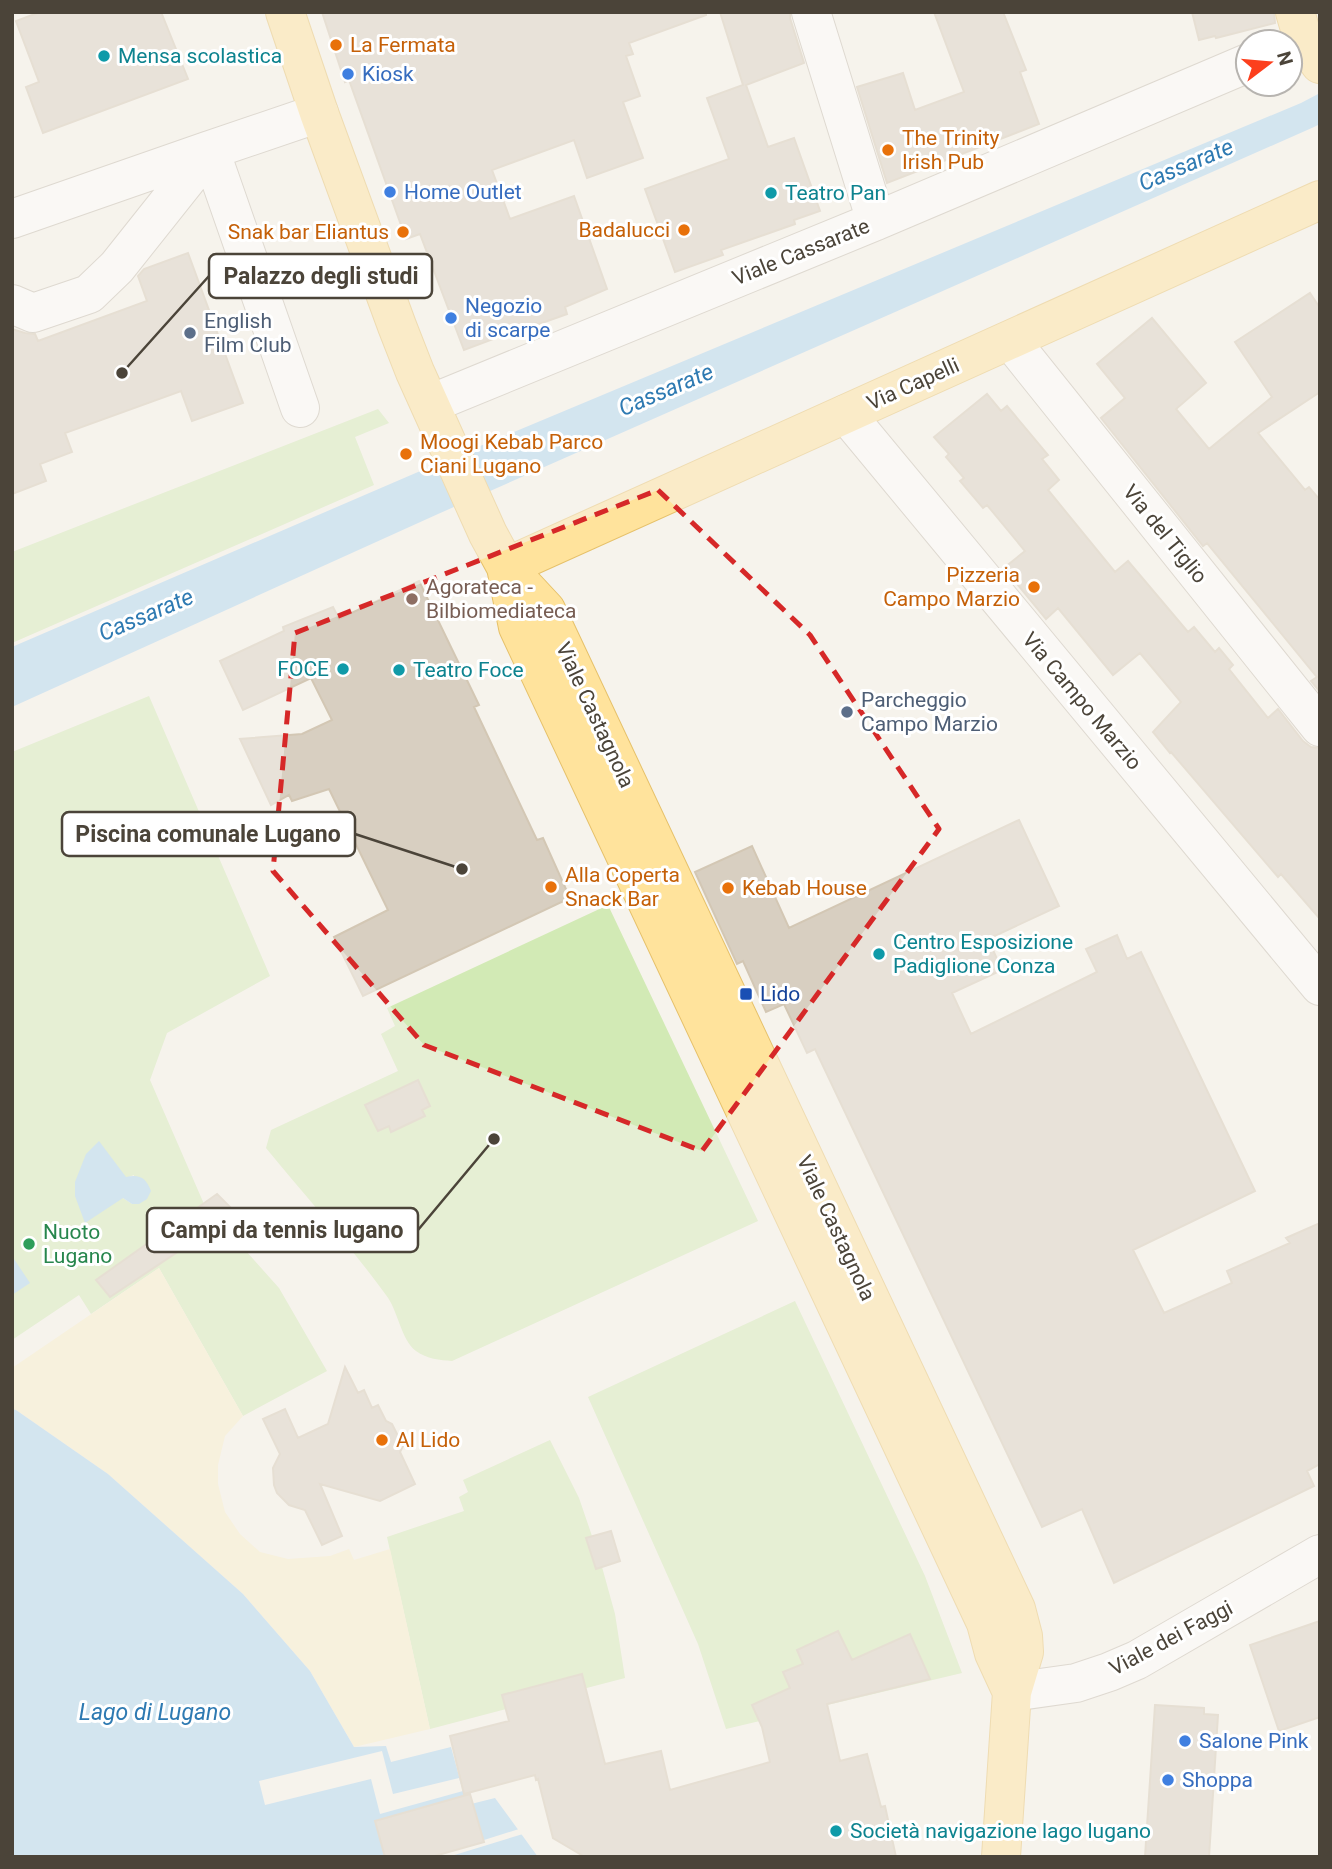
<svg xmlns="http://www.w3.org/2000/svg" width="1332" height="1869" viewBox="0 0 1332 1869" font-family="Roboto,sans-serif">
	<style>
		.green { fill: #d2eab5; fill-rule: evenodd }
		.sand { fill: #f9efc9 }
		.water { fill: #a9d4f2 }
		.pier { fill: #f6f3ec }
		.building { fill: #d8cfc1; stroke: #d3c7b4; stroke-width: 2 }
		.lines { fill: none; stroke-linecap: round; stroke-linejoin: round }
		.minor-casing { stroke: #c2bbae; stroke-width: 40 }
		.major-casing { stroke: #e6c16a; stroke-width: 40 }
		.minor { stroke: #fff; stroke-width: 38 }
		.major { stroke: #ffe39c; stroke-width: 38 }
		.marked { fill: none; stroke: #d62828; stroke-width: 5; stroke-dasharray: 14 9; stroke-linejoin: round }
		.food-dot { fill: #e8710a; stroke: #fff; stroke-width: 2.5 }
		.culture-dot { fill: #0f9aa8; stroke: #fff; stroke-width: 2.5 }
		.shop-dot { fill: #3f7fe0; stroke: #fff; stroke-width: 2.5 }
		.service-dot { fill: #5c6f8a; stroke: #fff; stroke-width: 2.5 }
		.education-dot { fill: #8d6e63; stroke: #fff; stroke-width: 2.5 }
		.transit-dot { fill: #1a4fb4; stroke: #fff; stroke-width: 2.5 }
		.leisure-dot { fill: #2e9e5b; stroke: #fff; stroke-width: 2.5 }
		.labels { text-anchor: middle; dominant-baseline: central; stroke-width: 6; stroke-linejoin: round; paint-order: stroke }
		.food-label { font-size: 21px; fill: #c56008; stroke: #fff; text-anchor: start }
		.culture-label { font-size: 21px; fill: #0d838f; stroke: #fff; text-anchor: start }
		.shop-label { font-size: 21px; fill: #366cbe; stroke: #fff; text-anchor: start }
		.street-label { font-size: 21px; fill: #4b4439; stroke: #fff }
		.service-label { font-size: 21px; fill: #4e5e75; stroke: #fff; text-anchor: start }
		.education-label { font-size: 21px; fill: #785e54; stroke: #fff; text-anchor: start }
		.transit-label { font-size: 21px; fill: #164399; stroke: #fff; text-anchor: start }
		.leisure-label { font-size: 21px; fill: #27864d; stroke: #fff; text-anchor: start }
		.water-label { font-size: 23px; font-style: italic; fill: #2e7ab2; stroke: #fff }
		.leader { fill: none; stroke: #4b4439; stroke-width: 2.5 }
		.callout-dot { fill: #4b4439; stroke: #fff; stroke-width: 2.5 }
		.callout { fill: #fff; stroke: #4b4439; stroke-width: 2.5 }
		.callout-label { font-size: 23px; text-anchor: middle; font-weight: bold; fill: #4b4439 }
	</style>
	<rect width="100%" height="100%" fill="#f6f3ec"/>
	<path class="green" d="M378,409L389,423L355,437L374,485L12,643V552Z
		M149,696L270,976L167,1033L150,1080L204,1204L279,1288L327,1371L243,1416L159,1268L91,1314L79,1295L12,1340V752ZM98,1142L126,1178L134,1175L132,1204L123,1198Z
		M608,905L758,1221L452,1361C440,1360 427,1359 416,1351C401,1340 398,1310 386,1295C349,1244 306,1197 266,1148L271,1130L398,1071L381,1034L395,1026L387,1008Z
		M795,1301L925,1576L962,1673L726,1729L698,1644L588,1397Z
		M550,1440L579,1498L592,1536L587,1538L602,1567L615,1614L625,1678L430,1729L387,1537L464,1511L459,1497L468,1492L463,1480Z"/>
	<path class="sand" d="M159,1268L243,1416L225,1436L218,1465V1484L225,1512L240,1534L260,1552L288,1559L330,1556L349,1549L354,1560L390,1549L430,1729L354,1747L310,1671L243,1594L108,1474L16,1410L12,1409V1368Z"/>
	<path class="water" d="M1320,93V124L1314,127L438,514L12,707V647L418,472L1301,103Z
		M99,1141L126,1177C140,1174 146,1178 151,1191L147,1199L139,1204H132L123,1198L85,1223L75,1196V1182L86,1154Z
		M12,1256L30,1283L12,1295Z
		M12,1409L16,1410L108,1474L243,1594L310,1671L354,1747L386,1746L391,1762L451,1747L467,1805L495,1798L538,1857H12Z"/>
	<path class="pier" d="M382,1751L393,1794L459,1778L463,1791L380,1814L371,1779L265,1805L259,1781Z
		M519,1829L523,1834L448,1857H431L483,1842L484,1840Z"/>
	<path class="building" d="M40,12H161L188,79L43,133L26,87L39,82L16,21Z
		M322,12H706V15L629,43L633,54L626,56L640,96L623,102L643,158L587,178L574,140L492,170L510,219L574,196L607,289L565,307L567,314L536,325V323L464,350L420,234L406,239L349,80L345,82Z
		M720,12H790V18L804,63L746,85L768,147L794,138L820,211L794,220L795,224L721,250L723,255L675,272L645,189L729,159L707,98L743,85Z
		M934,12H1003L1026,70L1020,72L1039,124L887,183L857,87L903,73L915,110L964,92Z
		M1192,12H1274L1275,23L1216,38L1215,36L1199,40Z
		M188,253L243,403L192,421L181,391L65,433L72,452L40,464L46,481L12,494V329L25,333L35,334L38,341L147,301L138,276L144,269Z
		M1310,293L1320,308V392L1258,433L1305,490L1309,487L1320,500V692L1311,681L1317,677L1207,543L1203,546L1101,418L1125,398L1097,364L1152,318L1206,383L1176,409L1209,449L1272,397L1235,342Z
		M987,394L1001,411L1007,406L1048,455L1042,459L1059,480L1048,490L1115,572L1128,561L1188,632L1194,627L1215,652L1219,648L1233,665L1229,669L1268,718L1278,709L1303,741L1311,747L1320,748V919L1281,874L1278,877L1171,752L1170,753L1153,732L1181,702L1140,653L1113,675L1058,608L1046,619L1004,568L1025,551L987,505L983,508L960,481L964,478L946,457L949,454L934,437Z
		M419,581L479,705L474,707L537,840L543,838L570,898L363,996L334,937L388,910L329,789L292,801L289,795L271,805L240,739L302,734L332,720L311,678L243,710L220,661L284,631L283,627L333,607L339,619Z
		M1019,820L1059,906L988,939L1002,970L952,993L971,1034L1097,972L1086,949L1117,935L1127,959L1141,952L1255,1191L1133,1250L1164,1313L1232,1283L1227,1271L1290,1243L1286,1238L1320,1223V1464L1307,1471L1314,1486L1114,1583L1082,1509L1042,1527L815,1049L807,1053L784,1004L766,1012L743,961L737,964L695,872L752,846L789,928Z
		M418,1080L430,1106L422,1110L425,1116L391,1132L389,1126L378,1131L365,1105Z
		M217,1194L236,1213L110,1297L96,1280Z
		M345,1367L358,1393L364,1390L372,1408L378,1405L386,1421L392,1424L403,1446L400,1452L415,1484L380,1501L320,1484L342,1536L322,1545L305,1510L289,1505L277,1493L274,1485L273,1468L280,1454L263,1419L285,1409L298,1438L328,1424Z
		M611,1531L620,1561L596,1569L586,1538Z
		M1320,1621V1717L1279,1731L1250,1645Z
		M838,1631L852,1660L910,1634L930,1679L827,1704L840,1761L867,1754L881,1807L885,1806L896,1857H585L553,1838L538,1779L536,1780L535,1775L464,1794L450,1736L509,1721L502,1695L582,1674L605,1764L661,1751L670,1790L770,1762L762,1727L752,1705L790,1688L783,1672L803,1664L797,1650Z
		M1155,1705L1204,1708V1714L1218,1715L1209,1857H1145Z
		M470,1794L484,1842L431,1857H385L375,1821Z"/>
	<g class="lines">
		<g class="minor-casing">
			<path id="minor" d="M811,12L876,221
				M12,219L210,150L300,408
				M12,304L33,313L89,294L117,267L210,150L319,113
				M1011,341L1320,727
				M430,404L876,221L1248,63
				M846,414L1320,986
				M1012,1692L1076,1683L1109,1672L1137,1660L1320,1554"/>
		</g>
		<g class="major-casing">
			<path id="major" d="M285,12L319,113L397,326L415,372L488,534L506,567L546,610L1016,1609L1023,1636L1024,1652L1012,1692L1001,1857
				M1295,12L1303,39L1320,64
				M506,567L518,627L986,1623L994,1653L1012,1692
				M506,567L1320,200"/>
		</g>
		<use href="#minor" class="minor"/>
		<use href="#major" class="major"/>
	</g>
	<path d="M0 0H1332V1869H0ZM658,490L810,635L939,829L702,1151L424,1045L273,871L295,633Z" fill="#f6f3ec" fill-opacity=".55" fill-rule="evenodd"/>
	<path class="marked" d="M658,490L810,635L939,829L702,1151L424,1045L273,871L295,633Z"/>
	<g class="food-dot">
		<circle cx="336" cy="45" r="7"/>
		<circle cx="888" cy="150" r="7"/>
		<circle cx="684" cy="230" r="7"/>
		<circle cx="403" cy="232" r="7"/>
		<circle cx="406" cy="454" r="7"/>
		<circle cx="1034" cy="587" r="7"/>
		<circle cx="551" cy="887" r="7"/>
		<circle cx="728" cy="888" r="7"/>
		<circle cx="382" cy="1440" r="7"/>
	</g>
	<g class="culture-dot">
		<circle cx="104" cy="56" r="7"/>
		<circle cx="771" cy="193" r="7"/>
		<circle cx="343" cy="669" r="7"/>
		<circle cx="399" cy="670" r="7"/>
		<circle cx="879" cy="954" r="7"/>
		<circle cx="836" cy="1831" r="7"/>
	</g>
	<g class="shop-dot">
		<circle cx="348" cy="74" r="7"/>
		<circle cx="390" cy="192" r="7"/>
		<circle cx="451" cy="318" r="7"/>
		<circle cx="1185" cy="1741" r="7"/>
		<circle cx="1168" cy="1780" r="7"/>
	</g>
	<g class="service-dot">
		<circle cx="190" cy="333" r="7"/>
		<circle cx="847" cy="712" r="7"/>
	</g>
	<circle class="education-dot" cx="412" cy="599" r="7"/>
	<rect class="transit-dot" x="739" y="987" width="14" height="14" rx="3.5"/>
	<circle class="leisure-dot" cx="29" cy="1244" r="7"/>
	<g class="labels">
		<g class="food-label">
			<text x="350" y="45">La Fermata</text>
			<text x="902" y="138">The Trinity<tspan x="902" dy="24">Irish Pub</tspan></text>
			<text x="670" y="230" text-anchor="end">Badalucci</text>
			<text x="389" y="232" text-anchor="end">Snak bar Eliantus</text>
			<text x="420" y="442">Moogi Kebab Parco<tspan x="420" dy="24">Ciani Lugano</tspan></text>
			<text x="1020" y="575" text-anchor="end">Pizzeria<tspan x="1020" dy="24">Campo Marzio</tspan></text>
			<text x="565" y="875">Alla Coperta<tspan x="565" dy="24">Snack Bar</tspan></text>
			<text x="742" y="888">Kebab House</text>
			<text x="396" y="1440">Al Lido</text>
		</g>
		<g class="culture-label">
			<text x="118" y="56">Mensa scolastica</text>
			<text x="785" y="193">Teatro Pan</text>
			<text x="329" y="669" text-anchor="end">FOCE</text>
			<text x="413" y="670">Teatro Foce</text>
			<text x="893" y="942">Centro Esposizione<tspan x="893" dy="24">Padiglione Conza</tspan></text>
			<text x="850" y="1831">Società navigazione lago lugano</text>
		</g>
		<g class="shop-label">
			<text x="362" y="74">Kiosk</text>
			<text x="404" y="192">Home Outlet</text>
			<text x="465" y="306">Negozio<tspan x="465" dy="24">di scarpe</tspan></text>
			<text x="1199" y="1741">Salone Pink</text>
			<text x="1182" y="1780">Shoppa</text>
		</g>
		<g class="street-label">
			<text transform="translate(801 252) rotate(-22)">Viale Cassarate</text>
			<text transform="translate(913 384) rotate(-24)">Via Capelli</text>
			<text transform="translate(1165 534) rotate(51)">Via del Tiglio</text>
			<text transform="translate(1082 701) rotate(50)">Via Campo Marzio</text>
			<text transform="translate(595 715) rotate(65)">Viale Castagnola</text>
			<text transform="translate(836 1228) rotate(65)">Viale Castagnola</text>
			<text transform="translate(1171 1638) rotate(-28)">Viale dei Faggi</text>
		</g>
		<g class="service-label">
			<text x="204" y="321">English<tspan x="204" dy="24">Film Club</tspan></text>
			<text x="861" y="700">Parcheggio<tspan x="861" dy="24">Campo Marzio</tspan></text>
		</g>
		<g class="education-label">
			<text x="426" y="587">Agorateca -<tspan x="426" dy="24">Bilbiomediateca</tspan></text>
		</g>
		<g class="transit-label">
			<text x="760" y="994">Lido</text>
		</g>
		<g class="leisure-label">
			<text x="43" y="1232">Nuoto<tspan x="43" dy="24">Lugano</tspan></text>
		</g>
		<g class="water-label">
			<text transform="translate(1186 165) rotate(-23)">Cassarate</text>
			<text transform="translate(666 390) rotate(-23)">Cassarate</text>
			<text transform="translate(146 615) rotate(-23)">Cassarate</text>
			<text x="155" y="1712">Lago di Lugano</text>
		</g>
	</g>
	<path class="leader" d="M122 373L209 276M462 869L355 834M494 1139L418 1230"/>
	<g class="callout-dot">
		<circle cx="122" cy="373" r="7"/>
		<circle cx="462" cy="869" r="7"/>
		<circle cx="494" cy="1139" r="7"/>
	</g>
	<g class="callout">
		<rect x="209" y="254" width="223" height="44" rx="7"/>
		<rect x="62" y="812" width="293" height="44" rx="7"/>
		<rect x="147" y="1208" width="271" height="44" rx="7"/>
	</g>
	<g class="callout-label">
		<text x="321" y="284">Palazzo degli studi</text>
		<text x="208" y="842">Piscina comunale Lugano</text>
		<text x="282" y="1238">Campi da tennis lugano</text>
	</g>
	<rect width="1332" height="1869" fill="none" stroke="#4b4439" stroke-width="28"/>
	<g transform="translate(1269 63) rotate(74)"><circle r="33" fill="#ffffff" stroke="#b7b4b0" stroke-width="2"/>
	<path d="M0-5L12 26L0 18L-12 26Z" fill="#fc3f1d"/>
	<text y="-10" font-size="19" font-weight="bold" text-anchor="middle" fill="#4b4439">N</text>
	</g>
</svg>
